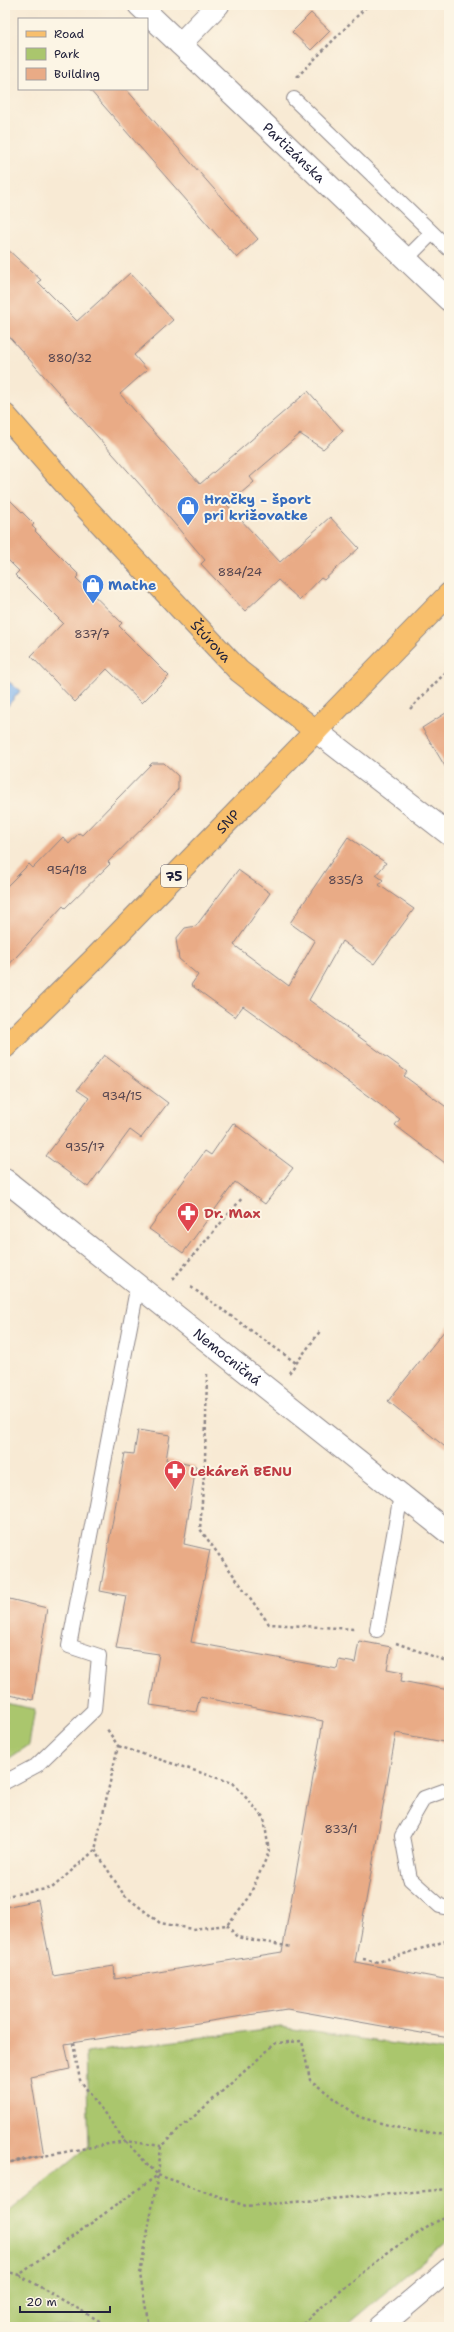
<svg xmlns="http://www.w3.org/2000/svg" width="454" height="2332" viewBox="0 0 454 2332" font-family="'Shantell Sans',sans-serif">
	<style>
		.green { fill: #aac66d; stroke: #667454 }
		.water { fill: #82b5ef; stroke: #526c95 }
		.building { fill: #e9ab86 }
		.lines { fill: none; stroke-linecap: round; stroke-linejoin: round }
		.service-casing { stroke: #8d8688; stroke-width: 16 }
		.minor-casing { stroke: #8d8688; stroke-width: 24 }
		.primary-casing { stroke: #8d8688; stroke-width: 24 }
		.path { stroke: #8d8688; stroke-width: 2.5; stroke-dasharray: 3 3; stroke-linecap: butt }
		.service { stroke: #fff; stroke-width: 14 }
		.minor { stroke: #fff; stroke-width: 22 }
		.primary { stroke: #f8bf6c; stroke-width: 22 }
		.labels { text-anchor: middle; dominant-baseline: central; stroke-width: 4; stroke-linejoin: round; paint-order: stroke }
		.number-label { font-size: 12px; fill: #54444e }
		.shield { fill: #fcf5e5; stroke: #63616e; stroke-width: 1 }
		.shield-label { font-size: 13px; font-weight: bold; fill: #22223b }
		.street-label { font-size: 14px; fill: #22223b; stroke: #fcf5e5 }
		.shop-label { font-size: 14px; font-weight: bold; fill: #366cbe; stroke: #fcf5e5; text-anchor: start }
		.health-label { font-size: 14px; font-weight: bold; fill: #be3a42; stroke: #fcf5e5; text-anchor: start }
	</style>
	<rect width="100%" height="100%" fill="#fcf5e5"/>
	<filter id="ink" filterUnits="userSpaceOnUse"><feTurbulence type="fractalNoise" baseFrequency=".025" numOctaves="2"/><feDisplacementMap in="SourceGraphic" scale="8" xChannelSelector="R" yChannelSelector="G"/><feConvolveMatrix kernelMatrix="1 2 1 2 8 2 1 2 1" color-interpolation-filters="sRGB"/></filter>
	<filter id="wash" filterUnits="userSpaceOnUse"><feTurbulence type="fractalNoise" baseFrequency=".012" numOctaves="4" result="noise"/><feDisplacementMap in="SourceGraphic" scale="16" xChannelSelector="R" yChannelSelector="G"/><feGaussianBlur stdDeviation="0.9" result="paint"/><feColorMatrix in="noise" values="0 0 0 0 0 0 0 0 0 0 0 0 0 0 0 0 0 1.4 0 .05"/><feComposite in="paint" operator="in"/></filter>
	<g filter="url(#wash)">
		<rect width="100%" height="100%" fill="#f8ead4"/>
		<path class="green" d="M5,1703L35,1709L29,1745L5,1761Z
			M280,2027L449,2052V2239L344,2327H5V2215L89,2146L86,2053Z"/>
		<path class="water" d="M9,682L20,691L5,709V687Z"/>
		<g id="blocks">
			<path class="building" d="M311,13L330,31L311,50L292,32Z
				M89,89H126L258,239L237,258Z
				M5,247L41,280L38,282L77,321L130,273L173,320L134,355L147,370L120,394L200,484L308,391L343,431L323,449L300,434L250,477L254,482L227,505L280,562L330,517L359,548L324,580L321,578L300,600L278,580L245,611L201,564L205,560L166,514L5,332Z
				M5,495L34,524L32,526L36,530L35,531L79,575L76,578L122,623L119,626L169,676L142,703L107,669L75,702L31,656L63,623L15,575L19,571L5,557Z
				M449,711V773L422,728Z
				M152,763H164L178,776V789L155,816L108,862L110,864L65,908L63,906L5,969V888L29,864L33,868L63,837L69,844L79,833L82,835Z
				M348,837L386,863L376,875L383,880L379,885L414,909L374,964L342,941L309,1000L407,1072L404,1076L449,1109V1166L395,1125L400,1119L243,1006L235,1017L191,985L198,975L179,959L176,939L185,928L196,926L238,870L270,893L234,945L289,986L315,941L290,923Z
				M104,1055L168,1103L141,1138L130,1130L88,1187L46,1156L89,1098L77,1090Z
				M233,1123L293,1168L265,1204L235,1182L183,1253L149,1229L205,1151L211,1155Z
				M449,1325V1450L388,1401Z
				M138,1430L170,1435L166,1460L196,1466L184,1544L210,1550L191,1642L337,1669L339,1660L355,1663L359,1641L391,1647L387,1669L403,1672L401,1681L449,1690V1743L396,1733L355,1962L449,1980V2038L287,2009L65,2044L70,2069L31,2077L44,2156L5,2163V1907L38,1900L53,1976L114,1966L115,1979L282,1952L323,1721L200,1697L196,1712L150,1705L159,1654L116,1648L126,1596L100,1591L125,1453L134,1454Z
				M5,1598L47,1608L33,1700L5,1694Z"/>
		</g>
	</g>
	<g filter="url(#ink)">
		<use href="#blocks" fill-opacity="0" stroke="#8d8688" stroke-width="1"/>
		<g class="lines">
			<g class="service-casing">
				<path id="service" d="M294,99L449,249
					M406,259L432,233
					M377,1630L401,1495
					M5,1782L37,1765L94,1710L99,1656L69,1646L138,1284
					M449,1789L424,1798L402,1836L410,1879L440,1906L449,1908"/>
			</g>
			<g class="minor-casing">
				<g id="minor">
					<path id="s1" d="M139,5L449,300"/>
					<path d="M180,44L218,5"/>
					<path d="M316,731L449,834"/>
					<path id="s2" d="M5,1180L449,1533"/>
					<path d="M380,2327L449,2269"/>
				</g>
			</g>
			<g class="primary-casing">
				<g id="primary">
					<path id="s3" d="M5,415L87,509L239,671L316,731"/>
					<path id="s4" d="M5,1047L95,958L449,594"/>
				</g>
			</g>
			<path class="path" d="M297,77L368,5
				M410,709L449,669
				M173,1279L243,1197
				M191,1287L296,1363
				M289,1373L321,1330
				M207,1374L205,1460L200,1529L269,1624L355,1629
				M396,1643L449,1662
				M95,1850L124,1895L160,1923L192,1929L227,1925L248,1899L269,1852L264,1818L233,1783L118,1746
				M5,1896L52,1888L95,1850L118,1746L107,1729
				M227,1925L237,1937L292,1947
				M363,1959L378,1962L449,1940
				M73,2043L80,2080L125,2141L158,2175
				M5,2163L125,2141L161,2146
				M5,2271L19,2275L158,2175L246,2206L449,2189
				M19,2275L110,2327
				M149,2327L140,2274L158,2175L161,2146L276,2043L302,2041L310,2080L359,2117L410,2131L449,2134
				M298,2327L386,2253L449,2214"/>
			<use href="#service" class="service"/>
			<use href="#minor" class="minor"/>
			<use href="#primary" class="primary"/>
		</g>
	</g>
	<defs>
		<g id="shop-pin" transform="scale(1.15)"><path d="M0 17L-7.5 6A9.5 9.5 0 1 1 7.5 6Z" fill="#3f7fe0" stroke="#fcf5e5"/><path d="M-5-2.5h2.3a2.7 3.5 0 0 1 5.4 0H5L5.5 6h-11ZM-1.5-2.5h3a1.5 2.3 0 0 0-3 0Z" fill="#fff"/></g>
		<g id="pharmacy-pin" transform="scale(1.15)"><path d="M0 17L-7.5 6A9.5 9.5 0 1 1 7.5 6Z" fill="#e0444e" stroke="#fcf5e5"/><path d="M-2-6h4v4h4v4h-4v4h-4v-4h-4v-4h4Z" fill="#fff"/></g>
	</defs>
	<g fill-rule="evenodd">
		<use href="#shop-pin" x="188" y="507"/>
		<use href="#shop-pin" x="93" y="585"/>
		<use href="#pharmacy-pin" x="188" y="1213"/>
		<use href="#pharmacy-pin" x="175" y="1471"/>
	</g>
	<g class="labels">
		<g class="number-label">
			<text x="70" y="358">880/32</text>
			<text x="240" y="572">884/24</text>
			<text x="92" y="634">837/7</text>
			<text x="67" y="870">954/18</text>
			<text x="346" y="880">835/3</text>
			<text x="122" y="1096">934/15</text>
			<text x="85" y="1147">935/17</text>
			<text x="341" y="1829">833/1</text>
		</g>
		<rect class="shield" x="161" y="865" width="26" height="22" rx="3"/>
		<g class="shield-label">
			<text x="174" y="876">75</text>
		</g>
		<g class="street-label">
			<text stroke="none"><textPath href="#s1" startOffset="214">Partizánska</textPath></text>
			<text stroke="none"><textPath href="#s3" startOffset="306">Štúrova</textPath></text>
			<text stroke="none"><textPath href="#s4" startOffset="317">SNP</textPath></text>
			<text stroke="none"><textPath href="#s2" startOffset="284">Nemocničná</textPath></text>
		</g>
		<g class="shop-label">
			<text x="204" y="499">Hračky - šport<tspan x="204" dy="16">pri križovatke</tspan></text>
			<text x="108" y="585">Mathe</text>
		</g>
		<g class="health-label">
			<text x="204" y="1213">Dr. Max</text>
			<text x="190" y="1471">Lekáreň BENU</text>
		</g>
	</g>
	<rect width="454" height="2332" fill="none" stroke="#fcf5e5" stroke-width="20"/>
	<rect x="18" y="18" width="130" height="72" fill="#fcf5e5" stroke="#a5a1a1"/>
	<rect x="26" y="31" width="20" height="6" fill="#f8bf6c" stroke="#a5a1a1"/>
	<text x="54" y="38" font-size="12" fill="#22223b">Road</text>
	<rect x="26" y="48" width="20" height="12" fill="#aac66d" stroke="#a5a1a1"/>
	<text x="54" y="58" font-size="12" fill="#22223b">Park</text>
	<rect x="26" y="68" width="20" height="12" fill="#e9ab86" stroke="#a5a1a1"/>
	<text x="54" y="78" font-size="12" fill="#22223b">Building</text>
	<path d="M20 2306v6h90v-6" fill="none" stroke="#22223b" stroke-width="2"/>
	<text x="26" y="2306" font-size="12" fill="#22223b" stroke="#fcf5e5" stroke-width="3" paint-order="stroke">20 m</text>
</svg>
